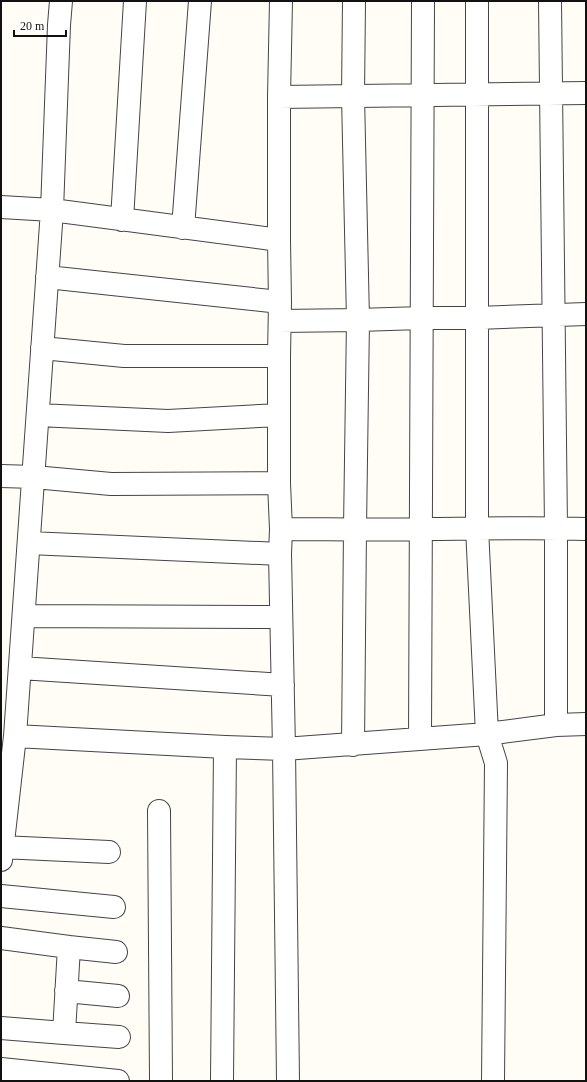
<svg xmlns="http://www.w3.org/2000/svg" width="587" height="1082" viewBox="0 0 587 1082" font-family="'Times New Roman',serif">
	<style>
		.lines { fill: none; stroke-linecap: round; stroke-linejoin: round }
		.minor-casing { stroke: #444; stroke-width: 24 }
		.minor { stroke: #fff; stroke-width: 22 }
	</style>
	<rect width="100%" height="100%" fill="#fffdf5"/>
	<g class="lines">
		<g class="minor-casing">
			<path id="minor" d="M281,1L279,97V240L280,302L279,356V483L281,529L280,554L284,749L487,734L556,725L586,724
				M477,1V528L487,734L496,763L493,1081
				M550,1L556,528V725
				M279,97L586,93
				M1,207L52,210L59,25L61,1
				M122,220L135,1
				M183,228L200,1
				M279,240L52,210L15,736L225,747L284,749L288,1081
				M47,277L280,302
				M280,321L358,320L421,318H477L586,314
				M42,348L124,356H279
				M38,415L168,421L279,415
				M1,476L34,477L111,484L279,483
				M281,529C328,529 375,530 421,529C476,529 531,527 586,529
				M29,543L280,554
				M24,616L281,617
				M20,668L283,685
				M420,739L423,1
				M353,745L355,529L358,320L353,96L354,1
				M159,811L161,1081
				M1,847L109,852
				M1,860L15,736
				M1,896L114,907
				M1,938L69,947L64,1033L1,1028
				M69,947L116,952
				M66,991L118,996
				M64,1033L119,1037
				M1,1069L118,1081
				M222,1081L225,747"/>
		</g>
		<use href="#minor" class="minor"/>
	</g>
	<rect width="587" height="1082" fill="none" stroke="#111111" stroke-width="4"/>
	<path d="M14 30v6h52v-6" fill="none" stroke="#111111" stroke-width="2"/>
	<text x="20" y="30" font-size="12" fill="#111111" stroke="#ffffff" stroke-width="3" paint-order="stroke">20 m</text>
</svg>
